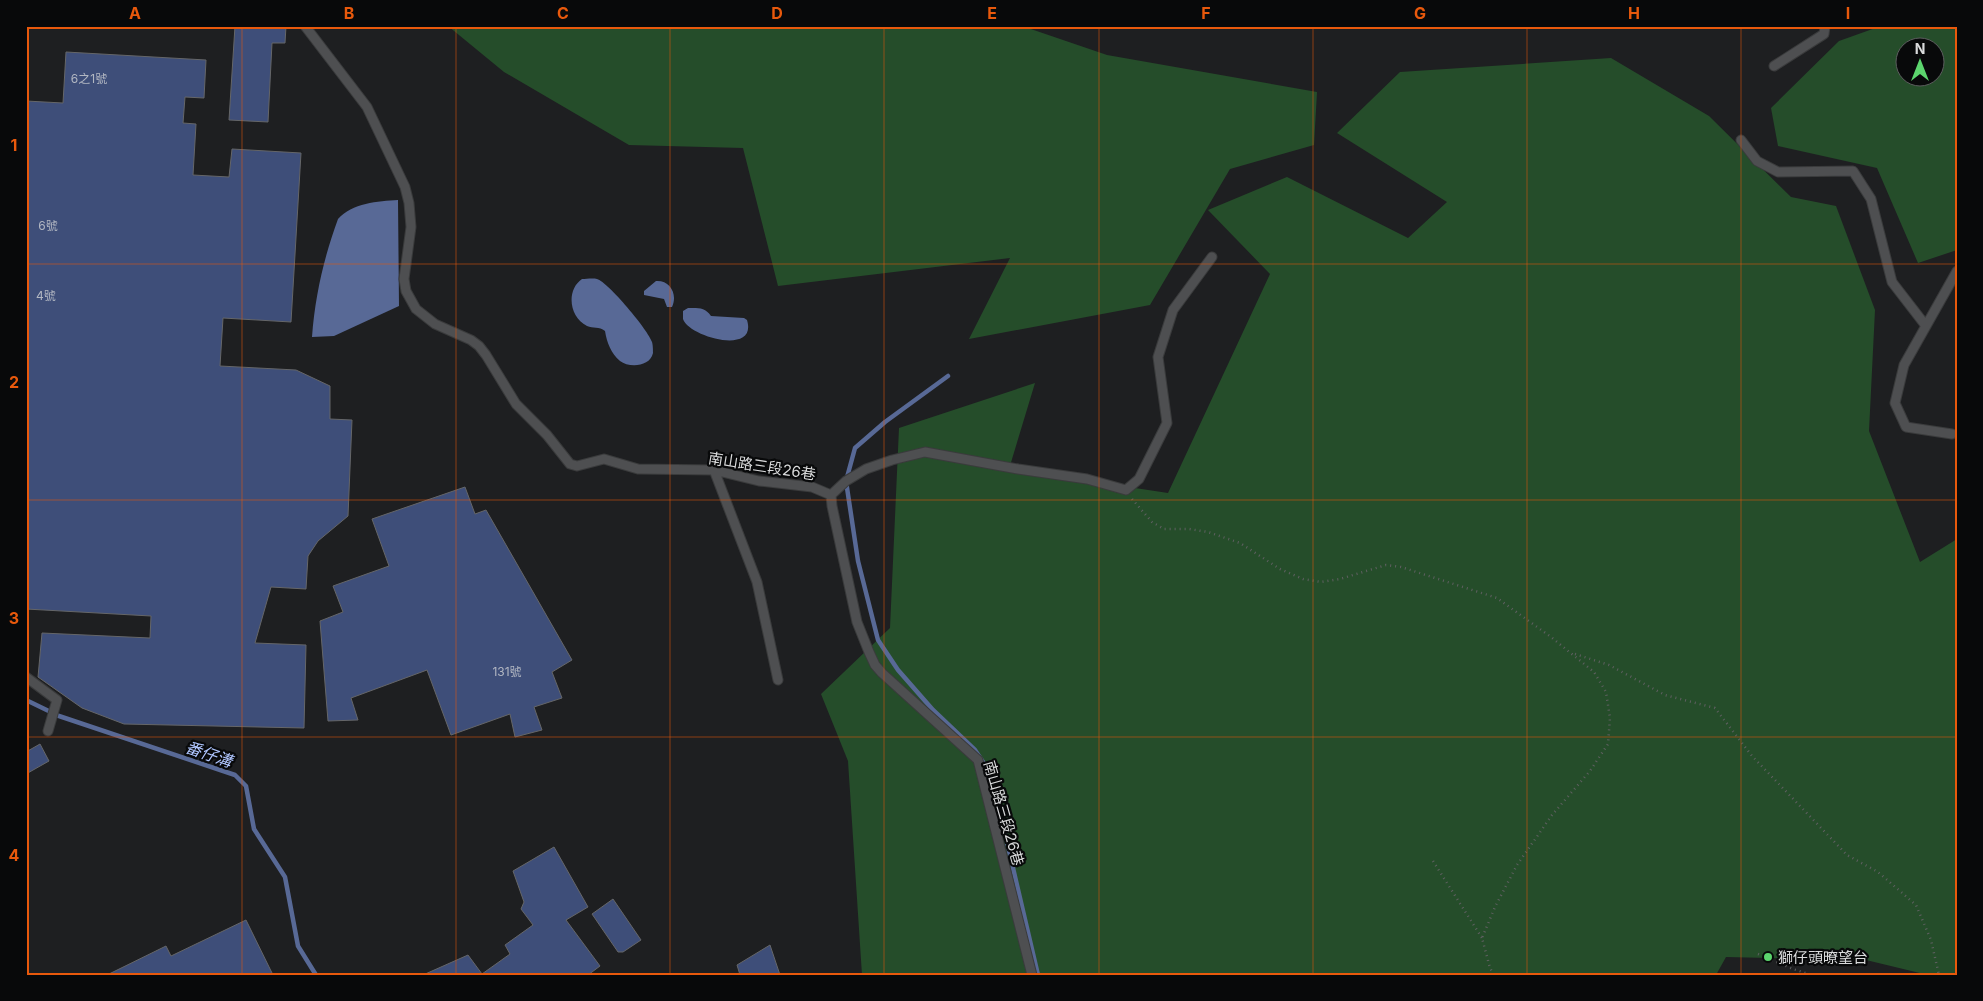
<svg xmlns="http://www.w3.org/2000/svg" width="1983" height="1001" viewBox="0 0 1983 1001" font-family="Inter,'Noto Sans TC',sans-serif">
	<style>
		.forest { fill: #254d2a; fill-rule: evenodd }
		.water { fill: #586996 }
		.lines { fill: none; stroke-linecap: round; stroke-linejoin: round }
		.stream { stroke: #586996; stroke-width: 4.5 }
		.building { fill: #3e4e79; stroke: #656668 }
		.lane-casing { stroke: #3a3b3c; stroke-width: 11 }
		.path { stroke: #5f6061; stroke-width: 2.5; stroke-dasharray: 1 4; stroke-linecap: butt }
		.lane { stroke: #4e4f51; stroke-width: 9 }
		.grid { fill: none; stroke: #e8590c; stroke-width: 1; stroke-opacity: 0.55 }
		.poi-dot { fill: #5bd56d; stroke: #08090a; stroke-width: 2 }
		.labels { text-anchor: middle; dominant-baseline: central; stroke-width: 4.5; stroke-linejoin: round; paint-order: stroke }
		.number-label { font-size: 12px; fill: #b2b7c2 }
		.street-label { font-size: 15px; fill: #d9dadb; stroke: #08090a }
		.poi-label { font-size: 15px; fill: #d9dadb; stroke: #08090a; text-anchor: start }
		.water-label { font-size: 16px; font-style: italic; fill: #b0c6ff; stroke: #08090a }
		.neatline { fill: none; stroke: #e8590c; stroke-width: 2 }
		.grid-label { font-size: 16px; text-anchor: middle; font-weight: bold; fill: #e8590c }
	</style>
	<rect width="100%" height="100%" fill="#1e1f21"/>
	<path class="forest" d="M448,26H1022L1107,55L1317,92L1314,145L1230,169L1150,305L969,339L1010,258L778,286L743,148L629,145L504,72Z
		M1881,26H1957V250L1918,263L1877,168L1778,146L1771,108L1839,41ZM1906,48H1936V78H1906Z
		M1611,58L1709,116L1791,197L1836,206L1875,310L1869,431L1920,562L1957,539V975H1928L1866,960L1726,957L1716,975H862L848,761L821,694L890,628L899,428L1035,383L1009,469L1168,493L1270,274L1208,210L1287,177L1408,238L1447,202L1337,133L1400,72Z"/>
	<path class="water" d="M398,200L399,306L334,336L312,337C315,296 324,257 338,219C352,203 378,201 398,200Z
		M582,279C586,279 593,278 597,279C608,282 649,331 652,342C653,345 653,351 653,353C650,367 629,368 620,361C611,353 607,343 605,331C599,326 593,329 587,326C569,317 566,290 582,279Z
		M656,281C670,280 678,294 672,307H667L664,299L644,295V291Z
		M688,308C698,308 705,307 711,316L744,318L747,320C758,356 689,337 683,319C683,316 683,313 683,311Z"/>
	<g class="lines">
		<path class="stream" d="M948,376L885,422L855,448L846,481L858,561L878,640L898,670L933,710L975,750L991,774L1038,975
			M26,700L59,716L235,775L246,786L254,829L285,877L298,946L316,975"/>
	</g>
	<path class="building" d="M235,26H286L285,43H272L268,122L229,120Z
		M66,52L206,60L204,98L185,97L183,123L196,124L193,175L229,177L232,149L301,153L291,322L223,318L220,366L296,370L330,386V419L352,420L348,516L318,541L308,556L306,589L271,587L255,643L306,645L304,728L124,724L82,708L38,677L42,633L150,638L151,616L26,609V101L63,103Z
		M465,487L475,514L486,510L572,660L552,672L562,698L534,707L542,730L515,737L510,714L451,735L427,670L351,698L358,720L328,721L320,621L343,612L333,586L389,566L372,519Z
		M40,744L49,761L26,774V752Z
		M554,847L588,907L566,920L600,966L588,975H423L468,955L482,974L510,954L505,945L533,925L521,909L524,902L513,871Z
		M613,899L641,940L623,952H618L592,914Z
		M246,920L273,975H107L166,946L171,956Z
		M770,945L780,975H740L737,965Z"/>
	<g class="lines">
		<g class="lane-casing">
			<path id="lane" d="M305,26L367,107L405,187L409,203L411,227L404,279L406,291L416,309L435,324L471,340L479,346L486,355L516,404L547,435L570,464L577,466L604,459L638,469L714,470L759,481L812,487L831,495L832,506L857,622L869,652L875,665L882,673L978,760L1032,975
				M1774,66L1824,34L1825,26
				M1741,140L1757,161L1778,172L1853,171L1871,199L1892,282L1926,326
				M1952,434L1906,427L1895,403L1904,365L1957,271
				M714,470L757,582L778,680
				M831,495L846,481L866,469L892,460L925,452L1018,469L1087,479L1126,490L1139,479L1167,423L1158,357L1173,310L1212,257
				M26,677L57,700L48,731"/>
		</g>
		<path class="path" d="M1132,499L1152,522L1164,529H1189L1208,532L1240,543L1280,569L1303,579L1321,582L1340,579L1386,565L1401,567L1497,598L1551,637L1594,672L1606,692L1610,718L1608,744L1590,771L1552,815L1517,865L1495,907L1482,938L1490,968L1494,975
			M1575,654L1609,665L1665,695L1715,708L1752,756L1847,855L1878,872L1916,905L1931,940L1939,975
			M1433,861L1482,938
			M1758,954L1793,969L1812,975"/>
		<use href="#lane" class="lane"/>
	</g>
	<path class="grid" d="M242,26V975M456,26V975M670,26V975M884,26V975M1099,26V975M1313,26V975M1527,26V975M1741,26V975M26,264H1957M26,500H1957M26,737H1957"/>
	<circle class="poi-dot" cx="1768" cy="957" r="5"/>
	<g class="labels">
		<g class="number-label">
			<text x="89" y="78">6之1號</text>
			<text x="48" y="225">6號</text>
			<text x="46" y="295">4號</text>
			<text x="507" y="671">131號</text>
		</g>
		<g class="street-label">
			<text transform="translate(762 466) rotate(9)">南山路三段26巷</text>
			<text transform="translate(1004 813) rotate(74)">南山路三段26巷</text>
		</g>
		<g class="poi-label">
			<text x="1778" y="957">獅仔頭暸望台</text>
		</g>
		<g class="water-label">
			<text transform="translate(209 754) rotate(19)">番仔溝</text>
		</g>
	</g>
	<rect width="1983" height="1001" fill="none" stroke="#08090a" stroke-width="55"/>
	<g transform="translate(1920 62)"><circle r="24" fill="#08090a" stroke="#5c5d5e"/>
	<path d="M0-4L9 19L0 12L-9 19Z" fill="#5bd56d"/>
	<text y="-8" font-size="14" font-weight="bold" text-anchor="middle" fill="#d9dadb">N</text>
	</g>
	<rect x="28" y="28" width="1928" height="946" class="neatline"/>
	<g class="grid-label">
		<text x="135" y="19">A</text>
		<text x="349" y="19">B</text>
		<text x="563" y="19">C</text>
		<text x="777" y="19">D</text>
		<text x="992" y="19">E</text>
		<text x="1206" y="19">F</text>
		<text x="1420" y="19">G</text>
		<text x="1634" y="19">H</text>
		<text x="1848" y="19">I</text>
		<text x="14" y="151">1</text>
		<text x="14" y="388">2</text>
		<text x="14" y="624">3</text>
		<text x="14" y="861">4</text>
	</g>
</svg>
